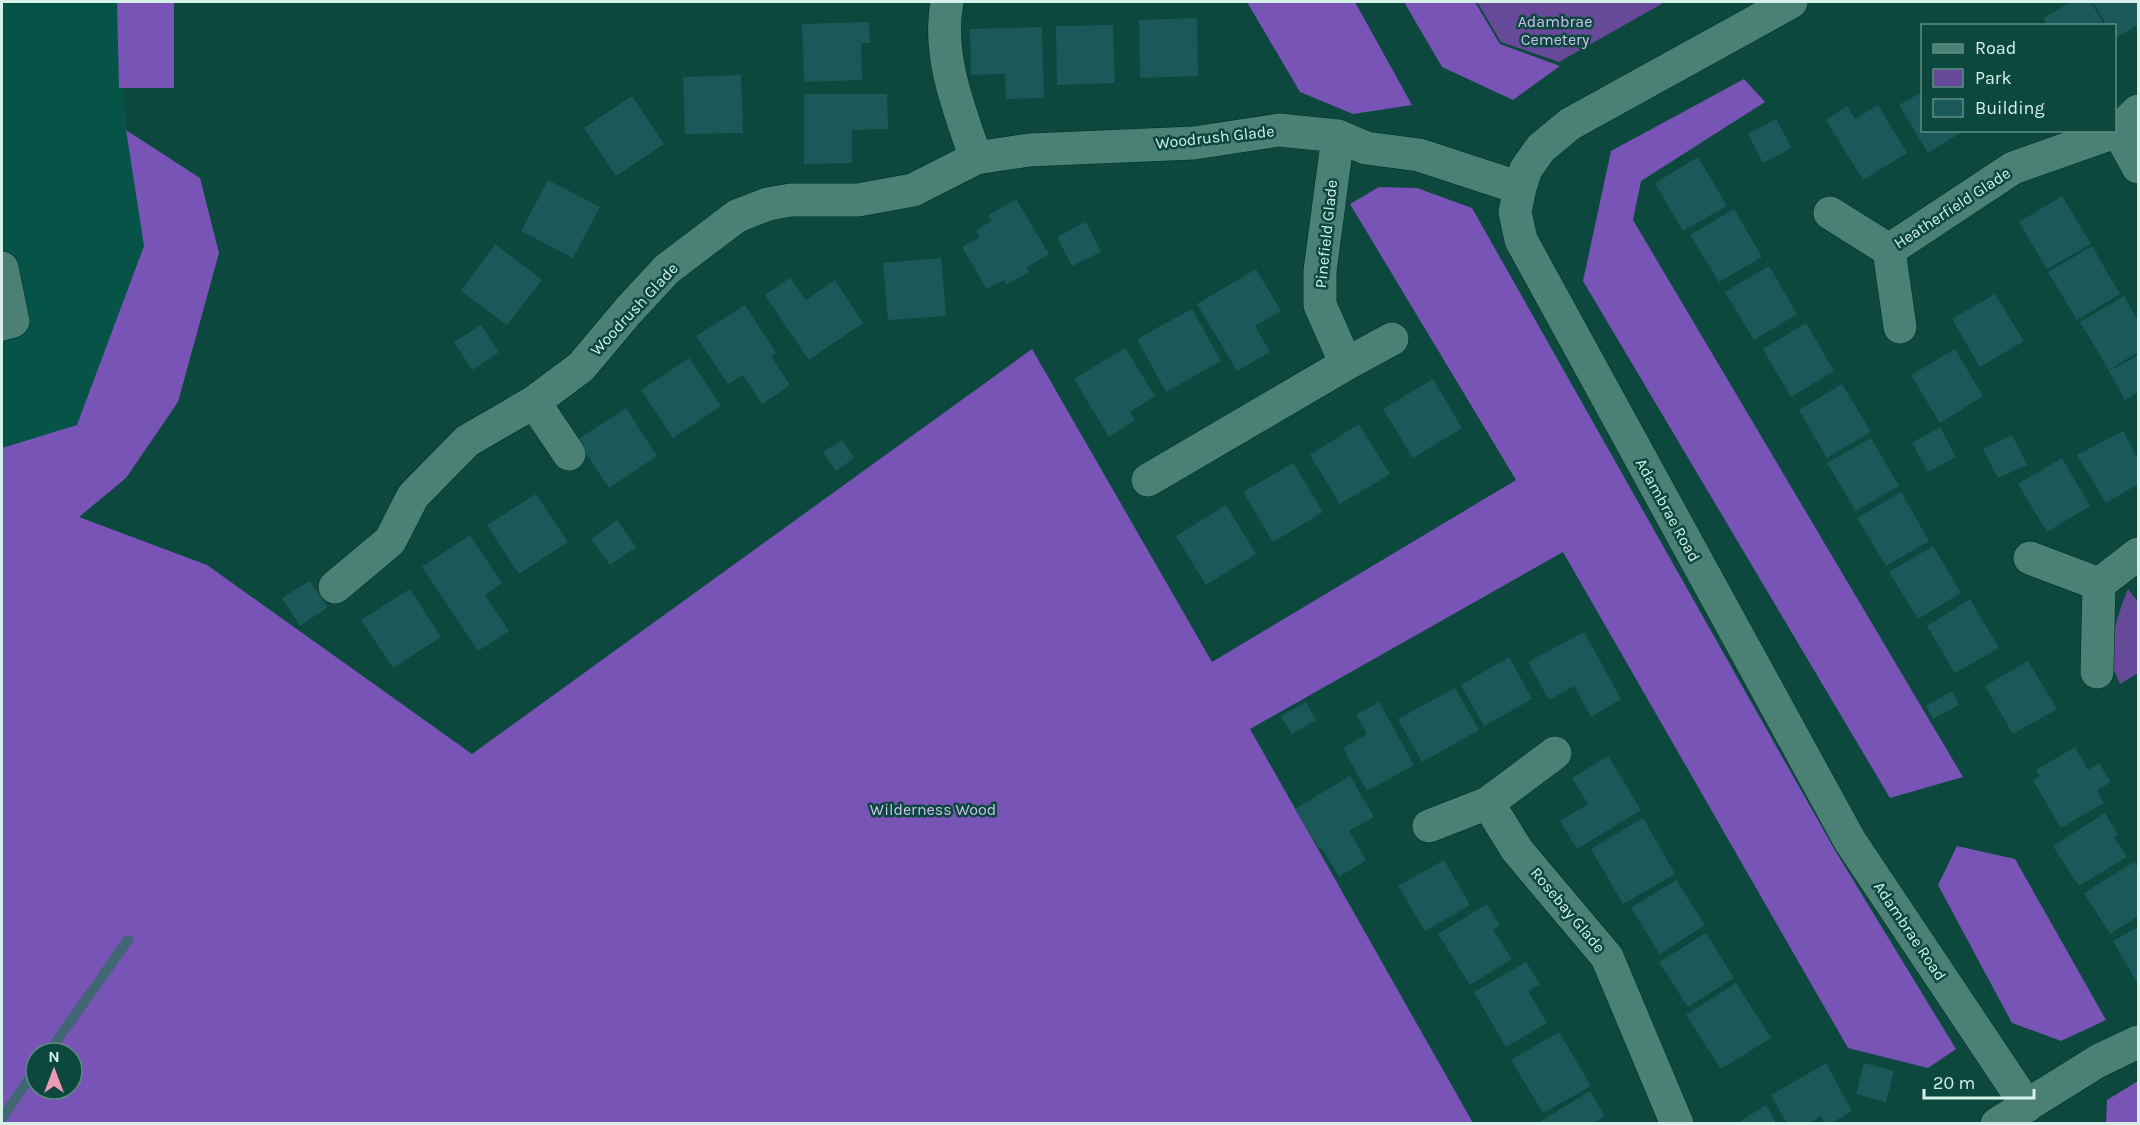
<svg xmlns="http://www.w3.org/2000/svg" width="2140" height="1125" viewBox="0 0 2140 1125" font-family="Karla,sans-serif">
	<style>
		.built { fill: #055447 }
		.green { fill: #664a99 }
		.forest { fill: #7754b6; fill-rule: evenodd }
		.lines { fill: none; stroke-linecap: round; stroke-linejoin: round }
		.stream { stroke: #416674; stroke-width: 10 }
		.building { fill: #1b585a }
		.minor-casing { stroke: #002c24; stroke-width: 34 }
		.minor { stroke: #4b8174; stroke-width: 33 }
		.labels { text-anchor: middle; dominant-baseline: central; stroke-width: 5; stroke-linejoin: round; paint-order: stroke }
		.park-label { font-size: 16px; fill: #cebff2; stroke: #0c483d }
		.street-label { font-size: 16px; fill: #d6f1ea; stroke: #0c483d }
	</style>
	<rect width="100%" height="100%" fill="#0c483d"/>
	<path class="built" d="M2,2H118L126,129L144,246L77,426L2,448Z"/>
	<path class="green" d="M1477,2H1665L1559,62L1501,42Z
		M2128,589L2138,602V673L2120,684C2118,678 2114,672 2113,666C2108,640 2119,612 2128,589Z"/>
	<path class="forest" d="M117,2H174V88H119Z
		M1247,2H1355L1412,105L1353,114L1300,92Z
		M1404,2H1475L1500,44L1560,66L1513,100L1442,67Z
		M1744,79L1765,102L1641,181L1633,220L1963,777L1890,798L1583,281L1611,151Z
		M126,130L200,178L219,253L178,402L126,478L79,517L207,565L472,754L1032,349L1212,662L1516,480L1350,204L1379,187L1417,188L1472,208L1836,852L1956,1049L1928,1068L1848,1048L1563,552L1250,729L1473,1123H2V448L77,425L144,246ZM36,1053H72V1089H36Z
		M1957,846L2015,859L2106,1020L2061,1041L2012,1023L1938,885Z
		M2138,1081V1123H2106L2107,1100Z"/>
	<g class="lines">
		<path class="stream" d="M48,1053L128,940
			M2,1118L36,1069"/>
	</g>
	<path class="building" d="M2071,2H2091L2105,26H2047L2043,18Z
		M2093,2H2138V25L2114,39V26H2107Z
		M1197,18L1198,76L1140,78L1139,20Z
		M869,22L870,43H861L862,80L804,82L802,24Z
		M1113,25L1115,83L1057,85L1056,26Z
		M1042,27L1044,98L1006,99L1005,74L971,75L970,29Z
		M741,75L743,133L685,134L683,77Z
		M1922,92V130H1965L1928,153L1899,105Z
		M804,94H887L888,129L852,130V163L804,164Z
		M632,96L664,144L616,176L584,128Z
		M1878,105L1907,153L1863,180L1826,120L1847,106L1855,119Z
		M1776,119L1792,148L1763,163L1748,134Z
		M1698,157L1727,206L1683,231L1655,183Z
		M548,180L600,207L573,258L521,231Z
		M2062,196L2091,244L2047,269L2019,222Z
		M1016,199L1049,254L1026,268L1029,272L1006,285L1004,280L987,289L962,247L980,237L976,230L992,221L989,215Z
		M1734,209L1762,257L1719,282L1690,235Z
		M1086,222L1101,252L1072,266L1057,237Z
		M495,244L542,280L507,325L461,291Z
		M2092,246L2120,294L2077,320L2048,272Z
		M941,258L946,316L888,320L883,263Z
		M1769,266L1797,314L1754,340L1725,292Z
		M1256,269L1281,311L1255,326L1270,352L1237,371L1197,304Z
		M790,278L806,300L835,280L863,323L809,360L765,295Z
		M1995,294L2024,341L1980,367L1952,319Z
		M2124,296L2138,321V352L2109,370L2080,322Z
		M745,305L776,353L771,356L790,385L762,404L743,375L728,384L696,336Z
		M1192,309L1221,361L1166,392L1137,339Z
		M1806,323L1834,371L1791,397L1763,349Z
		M481,325L499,352L472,370L454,342Z
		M1125,348L1155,396L1130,412L1135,420L1109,437L1074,379Z
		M1955,349L1983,396L1940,423L1911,375Z
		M2137,356L2138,359V392L2125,400L2109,371Z
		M689,358L721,406L673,438L641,390Z
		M1433,379L1462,428L1413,458L1383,409Z
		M1842,384L1871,432L1827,458L1799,410Z
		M626,408L657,456L609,488L577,440Z
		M1359,424L1390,474L1340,504L1310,455Z
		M1940,427L1956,457L1928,472L1912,443Z
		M2123,431L2138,459V484L2106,503L2077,455Z
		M2012,435L2027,465L1998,478L1983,449Z
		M1871,438L1899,486L1856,511L1827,463Z
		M842,440L854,458L836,471L823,452Z
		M2062,458L2090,506L2047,532L2018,484Z
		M1293,463L1323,512L1273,542L1243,492Z
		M1901,492L1929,541L1886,566L1857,518Z
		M536,494L568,542L519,574L487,525Z
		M1226,505L1256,554L1206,585L1176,536Z
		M617,520L636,547L610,565L591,539Z
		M470,535L502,583L485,595L509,631L478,651L422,567Z
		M1933,546L1961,593L1918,619L1889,572Z
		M310,581L328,607L300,626L282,598Z
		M410,589L441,637L393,668L361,620Z
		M1970,599L1999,648L1955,673L1927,626Z
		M1584,632L1621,699L1591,717L1574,686L1549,700L1528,662Z
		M1509,657L1532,699L1484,726L1461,685Z
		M2028,661L2057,709L2013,734L1985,686Z
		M1455,688L1479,730L1422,762L1398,719Z
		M1952,691L1959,705L1933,719L1926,706Z
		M1306,702L1316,720L1292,734L1281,716Z
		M1379,702L1414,765L1367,791L1343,748L1367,734L1356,715Z
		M2075,747L2088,770L2099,763L2111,782L2097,790L2104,803L2061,828L2033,780L2040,776L2036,770Z
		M1608,756L1641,810L1577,849L1560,821L1588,804L1572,778Z
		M1350,776L1374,817L1349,831L1366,860L1339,877L1322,848L1319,849L1295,809Z
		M2105,813L2118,835L2114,837L2127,857L2079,886L2053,846Z
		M1643,818L1675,874L1623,904L1591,849Z
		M1444,860L1470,905L1425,931L1398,886Z
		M2134,862L2138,868V916L2110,934L2084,893Z
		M1676,880L1705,925L1660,954L1631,908Z
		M1487,904L1500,925L1493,930L1512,959L1470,985L1438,934Z
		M2138,927V980L2136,981L2113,941Z
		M1706,933L1734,978L1688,1007L1659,962Z
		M1526,962L1540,984L1528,991L1547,1023L1506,1047L1474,992Z
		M1736,983L1771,1038L1721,1069L1686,1015Z
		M1559,1032L1591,1086L1543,1113L1511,1060Z
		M1826,1063L1852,1111L1830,1124H1825L1821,1116L1807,1124H1787L1771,1095Z
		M1864,1063L1894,1071L1886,1102L1856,1094Z
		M1590,1091L1605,1116L1592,1124H1536Z
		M1766,1105L1777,1124H1736Z"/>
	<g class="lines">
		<g class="minor-casing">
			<path id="minor" d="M947,2C937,55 959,109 976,158
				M1791,2L1570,124L1541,148L1526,169L1520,188L1515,212L1521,240L1850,841L2027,1106
				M2118,131L2138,167
				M1338,136L1320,271V305L1346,364L1392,339
				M1830,213L1889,250
				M2,268L13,321L2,324
				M1900,327L1889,250L2013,168L2118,131L2138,111
				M569,454L534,402L581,367L628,311L667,269L737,216L768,204L791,200H858L913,190L976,158L1029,150L1194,143L1279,130L1338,136L1366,148L1419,155L1520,188
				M1148,480L1346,364
				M2030,558L2099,584L2138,554
				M335,587L390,541L413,496L467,441L534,402
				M2097,672L2099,584
				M1555,753L1488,803L1517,850L1607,957L1677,1124
				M1429,826L1488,803
				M1997,1124L2098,1061L2138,1042"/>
		</g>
		<use href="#minor" class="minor"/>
	</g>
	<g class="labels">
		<g class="park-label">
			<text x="1555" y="21">Adambrae<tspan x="1555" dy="18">Cemetery</tspan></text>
			<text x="933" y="809">Wilderness Wood</text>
		</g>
		<g class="street-label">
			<text transform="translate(1215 137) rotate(-6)">Woodrush Glade</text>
			<text transform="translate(1952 208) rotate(-33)">Heatherfield Glade</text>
			<text transform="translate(1326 234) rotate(-84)">Pinefield Glade</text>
			<text transform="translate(634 309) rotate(-47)">Woodrush Glade</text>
			<text transform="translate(1668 510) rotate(61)">Adambrae Road</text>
			<text transform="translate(1568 910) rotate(50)">Rosebay Glade</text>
			<text transform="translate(1910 931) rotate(56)">Adambrae Road</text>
		</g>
	</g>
	<rect width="2140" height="1125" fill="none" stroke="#d6f1ea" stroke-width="6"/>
	<rect x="1921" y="24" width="195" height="108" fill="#0c483d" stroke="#5d8c82" stroke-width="1.5"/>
	<rect x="1933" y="44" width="30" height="9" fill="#4b8174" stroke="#5d8c82" stroke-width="1.5"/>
	<text x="1975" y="54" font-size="18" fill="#d6f1ea">Road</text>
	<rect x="1933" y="69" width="30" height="18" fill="#664a99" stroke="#5d8c82" stroke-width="1.5"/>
	<text x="1975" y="84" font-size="18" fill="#d6f1ea">Park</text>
	<rect x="1933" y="99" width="30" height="18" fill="#1b585a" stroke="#5d8c82" stroke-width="1.5"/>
	<text x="1975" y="114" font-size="18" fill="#d6f1ea">Building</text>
	<g transform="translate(54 1071)"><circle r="28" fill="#0c483d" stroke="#5d8c82" stroke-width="1.5"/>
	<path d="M0-4.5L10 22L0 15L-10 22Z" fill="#f09ab7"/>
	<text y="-9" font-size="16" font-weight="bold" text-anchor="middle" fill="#d6f1ea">N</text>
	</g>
	<path d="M1924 1089v9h110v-9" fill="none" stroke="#d6f1ea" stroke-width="3"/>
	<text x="1933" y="1089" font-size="18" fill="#d6f1ea" stroke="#0c483d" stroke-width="4.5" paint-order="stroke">20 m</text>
</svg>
